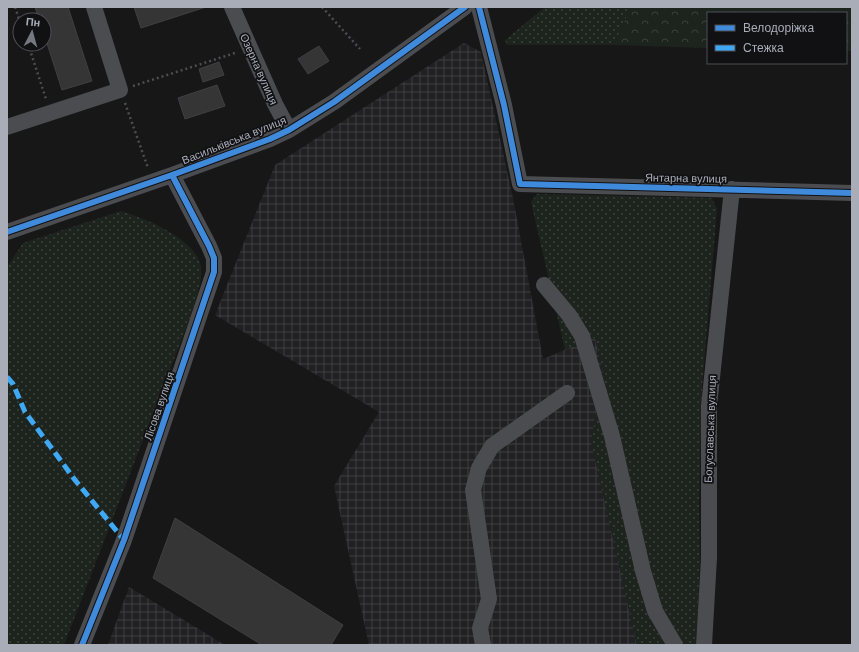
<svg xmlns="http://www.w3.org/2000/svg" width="859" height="652" viewBox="0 0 859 652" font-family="Arial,sans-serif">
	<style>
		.industrial { fill: url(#industrial-grid) }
		.grass { fill: url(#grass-dots) }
		.forest { fill: url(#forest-crowns) }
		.building { fill: #353536; stroke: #3f4043 }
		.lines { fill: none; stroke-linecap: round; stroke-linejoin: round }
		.path { stroke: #4d4e52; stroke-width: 2.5; stroke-dasharray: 2 3; stroke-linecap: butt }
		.minor { stroke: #4b4c50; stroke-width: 16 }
		.quiet { stroke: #3fa9f5; stroke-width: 5; stroke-dasharray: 10 5; stroke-linecap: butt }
		.cycleway-casing { stroke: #111113; stroke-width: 8 }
		.cycleway { stroke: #408adc; stroke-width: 6 }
		.labels { text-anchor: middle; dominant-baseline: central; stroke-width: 3.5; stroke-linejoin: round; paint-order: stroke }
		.street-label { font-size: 11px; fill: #a8adb8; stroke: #111113 }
	</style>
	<defs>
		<pattern id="industrial-grid" width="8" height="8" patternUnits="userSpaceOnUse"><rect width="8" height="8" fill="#212123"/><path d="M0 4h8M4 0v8" fill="none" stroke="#3e3f41"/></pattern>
		<pattern id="grass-dots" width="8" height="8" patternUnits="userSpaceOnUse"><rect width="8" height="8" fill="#1d241e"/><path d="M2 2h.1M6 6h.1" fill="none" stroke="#3b413d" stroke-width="1.8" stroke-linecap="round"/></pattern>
		<pattern id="forest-crowns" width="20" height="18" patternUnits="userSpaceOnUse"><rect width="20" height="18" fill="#1d241e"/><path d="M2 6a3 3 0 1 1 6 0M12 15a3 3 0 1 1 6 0" fill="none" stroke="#3b413d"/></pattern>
	</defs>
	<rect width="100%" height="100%" fill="#171717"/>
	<path class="industrial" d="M464,43L481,52L513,198L543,359L595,337L603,372L591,441L637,645H369L334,486L379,412L215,315L275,165Z
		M129,587L225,645H108Z"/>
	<path class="grass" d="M545,7H631L614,45H507L505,40Z
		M537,194L712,198L717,209L702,388L699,503L700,560L696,645H637L591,441L603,372L595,338L565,350L531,202Z
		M121,211C144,218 197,239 201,267C203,282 195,300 191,315L64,645H7V267L23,243Z"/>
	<path class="forest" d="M631,7H852V51H846V13H708V48L614,45Z"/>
	<path class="building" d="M35,7H68L92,81L62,90L44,34V20H39Z
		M134,7H206L141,28Z
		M319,46L329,61L308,74L298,59Z
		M219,62L224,75L203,82L199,69Z
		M217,85L225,106L185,119L178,98Z
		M175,518L343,625L331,645H262L153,578Z"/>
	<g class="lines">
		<path class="path" d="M15,7L20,22
			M322,7L360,49
			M28,44L46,99
			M133,86L235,53
			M125,103L148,168"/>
		<path class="minor" d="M232,7L275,104L289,130
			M479,7L504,105L520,184L852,193
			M7,127L120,90L94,7
			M7,232L172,175L270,139L289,130L334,102L465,7
			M544,285L569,315L582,336L612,436L643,571L655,611L675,645
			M82,645L124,540L214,272V258L209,246L172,175
			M483,645L480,628L489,599L473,490L479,468L492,446L567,393
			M704,645L709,558V406L732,189"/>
		<path class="quiet" d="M7,377L13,384L25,412L75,480L124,540"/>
		<g class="cycleway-casing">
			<path id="cycleway" d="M479,7L504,105L520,184L852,193
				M7,232L172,175L270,139L289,130L334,102L465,7
				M82,645L124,540L214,272V258L209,246L172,175"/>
		</g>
		<use href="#cycleway" class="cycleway"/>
	</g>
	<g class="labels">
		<g class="street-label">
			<text transform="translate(259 69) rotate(66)">Озерна вулиця</text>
			<text transform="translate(234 140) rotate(-22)">Васильківська вулиця</text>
			<text transform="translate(686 178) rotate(1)">Янтарна вулиця</text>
			<text transform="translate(159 406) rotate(-71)">Лісова вулиця</text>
			<text transform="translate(710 429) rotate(-88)">Богуславська вулиця</text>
		</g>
	</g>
	<rect width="859" height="652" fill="none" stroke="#a8adb8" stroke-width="16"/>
	<rect x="707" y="12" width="140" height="52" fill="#111113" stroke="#4d4f55"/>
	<rect x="715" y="25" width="20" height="6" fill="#408adc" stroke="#4d4f55"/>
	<text x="743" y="32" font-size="12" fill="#a8adb8">Велодоріжка</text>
	<rect x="715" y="45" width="20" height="6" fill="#3fa9f5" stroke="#4d4f55"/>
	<text x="743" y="52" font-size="12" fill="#a8adb8">Стежка</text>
	<g transform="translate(32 32) rotate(6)"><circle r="19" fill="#111113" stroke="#4d4f55"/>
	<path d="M0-3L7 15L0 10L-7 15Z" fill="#757880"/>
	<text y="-6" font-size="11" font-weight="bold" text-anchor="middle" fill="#a8adb8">Пн</text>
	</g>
</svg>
